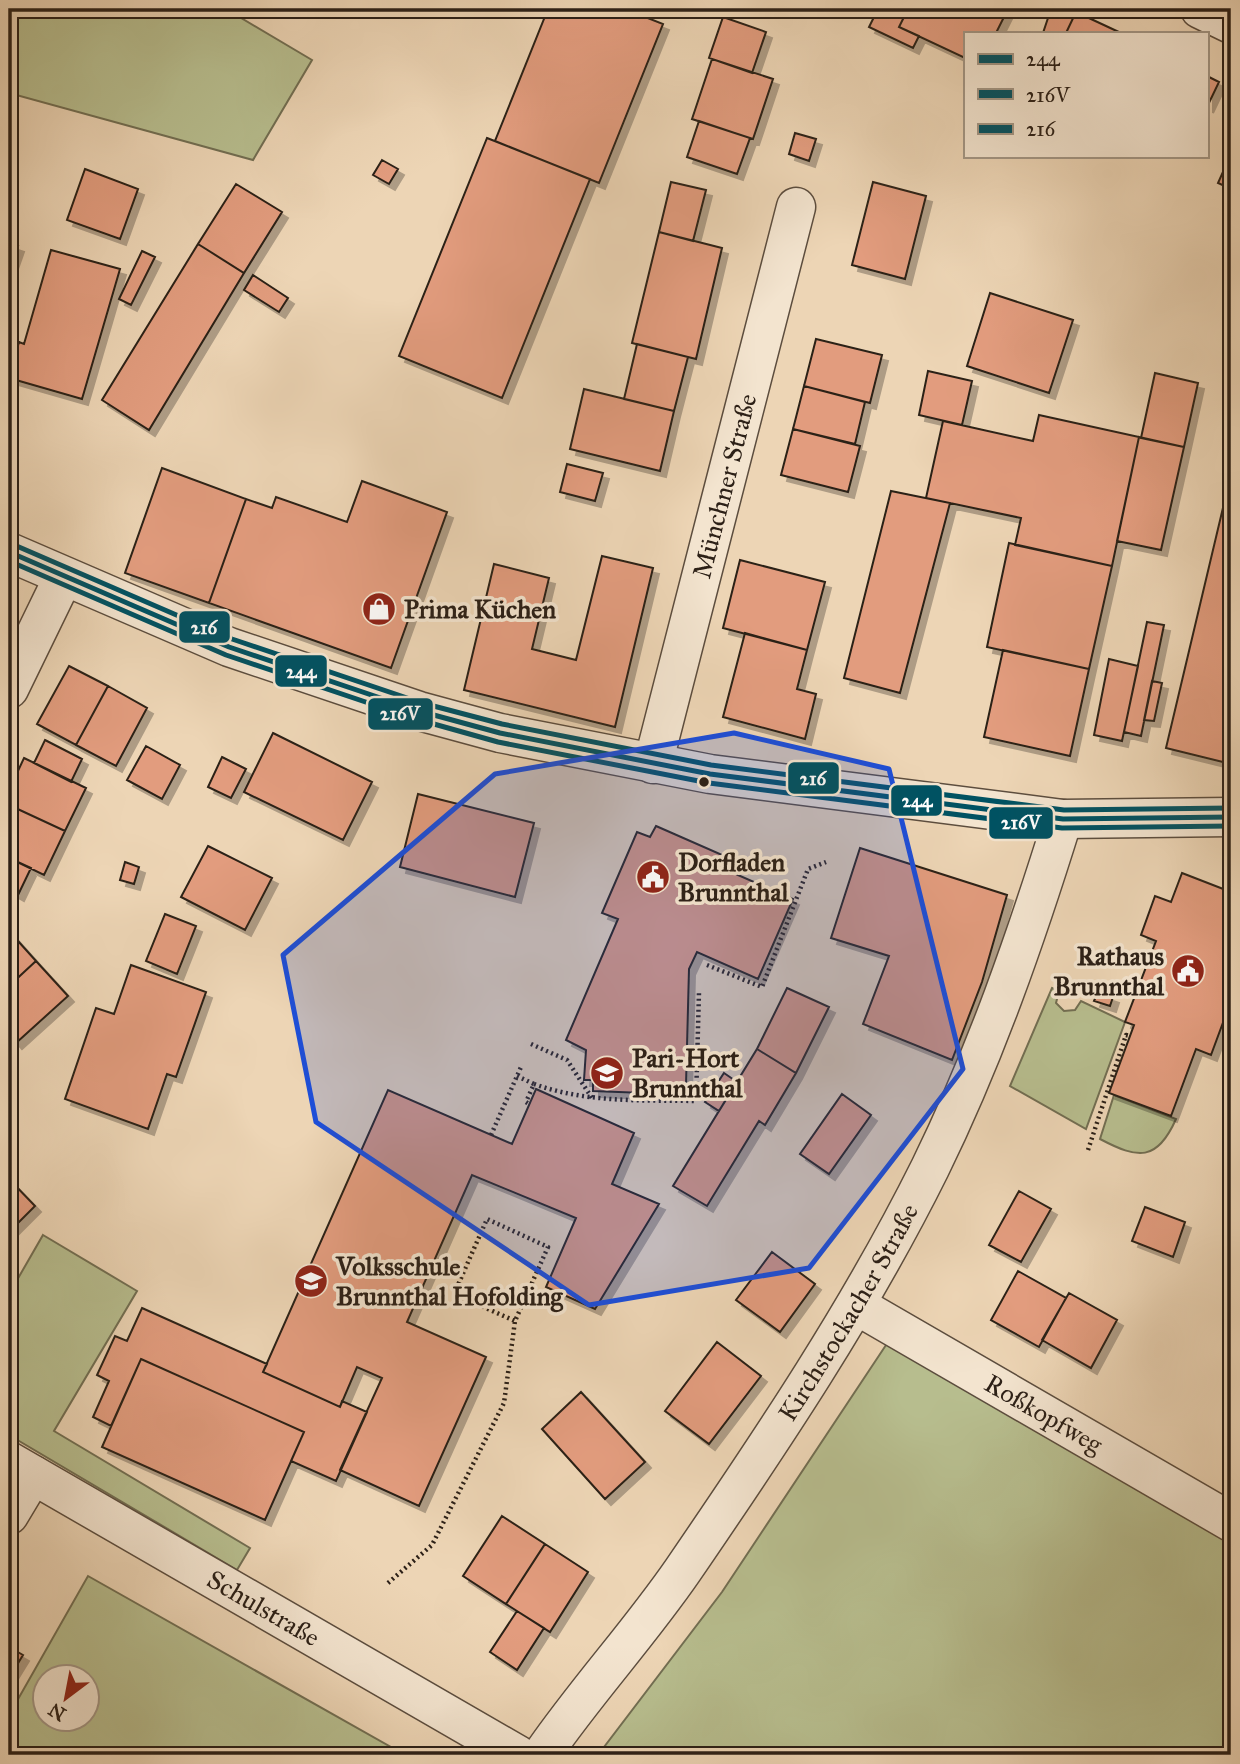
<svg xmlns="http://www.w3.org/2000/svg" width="1240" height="1764" viewBox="0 0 1240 1764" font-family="'IM FELL Great Primer',serif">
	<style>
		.green { fill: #b7bd8e; stroke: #726e52; stroke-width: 2; fill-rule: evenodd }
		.building { fill: #e29c7e; stroke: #2c2017; stroke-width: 2; filter: url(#shadow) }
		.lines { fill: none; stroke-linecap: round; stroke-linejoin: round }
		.minor-casing { stroke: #5c4d3e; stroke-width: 41 }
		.path { stroke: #2c2017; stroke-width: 4.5; stroke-dasharray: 2 3.5; stroke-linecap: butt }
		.minor { stroke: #f3e4cf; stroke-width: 38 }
		.bus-1-casing { stroke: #f3e4cf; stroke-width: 10 }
		.bus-2-casing { stroke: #f3e4cf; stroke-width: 10 }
		.bus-3-casing { stroke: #f3e4cf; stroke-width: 10 }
		.bus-1 { stroke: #005262; stroke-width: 5 }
		.bus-2 { stroke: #005262; stroke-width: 5 }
		.bus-3 { stroke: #005262; stroke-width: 5 }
		.marked { fill: #1d4ed8; fill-opacity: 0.2; stroke: #1d4ed8; stroke-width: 5; stroke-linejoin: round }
		.bus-dot { fill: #2c2017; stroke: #f3e4cf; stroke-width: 2.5 }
		.labels { text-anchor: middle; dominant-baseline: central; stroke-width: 7; stroke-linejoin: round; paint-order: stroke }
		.street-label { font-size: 26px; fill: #2c2017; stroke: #f3e4cf }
		.poi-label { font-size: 26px; font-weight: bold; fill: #2c2017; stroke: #f3e4cf; text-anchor: start }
		.line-badge { stroke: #f3e4cf; stroke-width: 2.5 }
		.badge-label { font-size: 19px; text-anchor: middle; font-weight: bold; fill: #fff }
	</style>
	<defs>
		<filter id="shadow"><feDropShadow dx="6" dy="6" stdDeviation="0" flood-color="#0004"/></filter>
	</defs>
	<rect width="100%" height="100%" fill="#edd5b5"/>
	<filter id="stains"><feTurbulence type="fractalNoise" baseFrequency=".00286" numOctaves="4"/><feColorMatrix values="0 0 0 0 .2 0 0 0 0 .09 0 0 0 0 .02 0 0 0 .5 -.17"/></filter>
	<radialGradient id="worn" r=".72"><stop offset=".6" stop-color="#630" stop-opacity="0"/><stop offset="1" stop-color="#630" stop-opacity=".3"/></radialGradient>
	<path class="green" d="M23,9H226L312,60L253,160L9,93V26Z
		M1052,988L1059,991L1056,1003L1064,1011L1075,1010L1081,1001L1125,1022L1086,1129L1010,1086Z
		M1114,1095L1176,1119C1157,1162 1138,1159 1100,1139Z
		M43,1235L137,1291L54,1431L250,1548L237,1570L9,1435V1294Z
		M890,1339L1231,1542V1755H598L722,1592Z
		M88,1576L405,1755H9V1715ZM88,1676V1718H46V1676Z"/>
	<path class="building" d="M548,9H625L663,24L599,183L495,141Z
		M878,9H908L899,27L919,36L913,48L869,27Z
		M908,9H1008L996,33H965V58L899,27Z
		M1051,9L1076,12L1066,33H1043Z
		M1076,12L1121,33H1066Z
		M723,17L766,32L752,73L709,58Z
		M712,59L773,79L753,139L692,119Z
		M1207,76L1219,82L1207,107Z
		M699,121L750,138L737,174L687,157Z
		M795,133L816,139L809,161L789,154Z
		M487,138L590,179L502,398L399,356Z
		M1231,154V189L1218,183Z
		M382,160L398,169L389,184L373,175Z
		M85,169L138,189L120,239L67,220Z
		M671,182L706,190L693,241L659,232Z
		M873,182L926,196L905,279L852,265Z
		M236,184L282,212L244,273L198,244Z
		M659,232L722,248L696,359L632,343Z
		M9,243L18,246L12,263L9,261Z
		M198,244L244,273L149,430L102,400Z
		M51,250L120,269L82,399L9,378L19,342L24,344Z
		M142,251L155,257L131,305L119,299Z
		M253,275L288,298L279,312L244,290Z
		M990,293L1073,320L1049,393L967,366Z
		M9,339L19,342L9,376Z
		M816,339L882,355L870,403L804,386Z
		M637,344L688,357L674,411L624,399Z
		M928,371L972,381L962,425L919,415Z
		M1155,373L1198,383L1184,447L1141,438Z
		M804,386L865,402L855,444L793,429Z
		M584,389L674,411L660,471L570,449Z
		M1039,415L1139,437L1112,566L1015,545L1021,518L926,498L943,421L1033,441Z
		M793,429L860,446L848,492L781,475Z
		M1139,437L1184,447L1161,550L1117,541Z
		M567,464L603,473L595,501L560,492Z
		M162,468L246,499L209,603L125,573Z
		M1231,474V764L1166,748Z
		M362,481L447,512L391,668L209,603L246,499L272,508L276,497L347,522Z
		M891,491L950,503L900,693L844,678Z
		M1009,543L1112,566L1089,669L987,647Z
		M602,556L653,568L615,727L464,690L494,564L549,578L532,649L576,660Z
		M740,560L825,582L807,650L723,628Z
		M1147,622L1164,625L1141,736L1124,732Z
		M745,633L807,650L797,689L816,694L805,739L723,717Z
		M1003,650L1089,669L1070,756L984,737Z
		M1109,659L1138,666L1122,741L1094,735Z
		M69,666L108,686L76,745L37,724Z
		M1152,681L1162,683L1154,721L1144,720Z
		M108,686L147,708L116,766L76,745Z
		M273,733L372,782L343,840L244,792Z
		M45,740L82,759L71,782L34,763Z
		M146,746L180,765L162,799L127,780Z
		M222,757L246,769L231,798L208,787Z
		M24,758L86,788L65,831L9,805V790Z
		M418,794L534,823L515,897L400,867Z
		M9,805L65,831L44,875L9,858Z
		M656,826L729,858L724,869L793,899L758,979L697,952L689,969L686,1085L645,1083L644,1093L593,1091V1080H584L586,1050L566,1040L618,919L602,913L637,832L650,837Z
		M208,846L272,878L245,930L181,897Z
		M860,848L1007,895L982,982L952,1060L863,1024L889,956L831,938Z
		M9,858L31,868L18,895L9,890Z
		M125,862L139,867L134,884L120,880Z
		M1182,873L1231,892V1001L1211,1055L1196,1049L1171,1116L1109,1093L1134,1025L1125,1022L1156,941L1141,935L1155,896L1171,902Z
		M165,914L196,926L177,974L146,961Z
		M9,931L36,961L9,986Z
		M36,961L68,996L16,1043L9,1035V986Z
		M131,965L206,992L176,1077L167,1074L148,1129L65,1099L96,1008L114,1014Z
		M787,988L829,1007L796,1073L757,1049Z
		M1098,992L1113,997L1110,1006L1094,1001Z
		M757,1049L796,1073L765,1125L759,1121L707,1206L673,1186Z
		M724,1073L737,1082L719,1111L705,1102Z
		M536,1089L634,1133L612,1184L659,1204L595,1309L546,1287L576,1218L472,1175L407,1322L486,1357L419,1506L340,1470L382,1378L357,1367L340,1407L263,1372L388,1090L512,1144Z
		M842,1094L871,1115L829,1174L800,1154Z
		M9,1179L35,1206L9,1232Z
		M1019,1191L1051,1209L1021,1262L989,1245Z
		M1145,1207L1185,1222L1173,1257L1132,1241Z
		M772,1252L815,1284L780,1332L736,1300Z
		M1018,1271L1066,1298L1039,1347L991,1320Z
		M1069,1293L1117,1320L1091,1368L1042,1340Z
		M142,1308L267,1364L263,1372L340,1407L342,1401L367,1412L336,1481L291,1461L304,1432L141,1359L111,1426L93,1417L109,1381L97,1375L115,1336L127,1341Z
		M717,1342L761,1376L709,1444L665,1411Z
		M141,1359L304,1432L265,1520L102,1447Z
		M581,1392L645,1462L605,1499L542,1429Z
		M502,1516L545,1544L506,1604L463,1576Z
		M545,1544L588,1572L550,1632L506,1604Z
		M517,1611L544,1628L517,1670L490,1652Z
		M9,1647L23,1655L9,1678Z"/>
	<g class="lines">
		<g class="minor-casing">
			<g id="minor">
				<path d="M1200,9L1231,24"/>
				<path d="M9,552L229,647L419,711L500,733L710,774L1063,819L1231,817"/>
				<path d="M9,689L63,578"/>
				<path id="s1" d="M653,764L796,207"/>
				<path id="s2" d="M856,1305L1231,1522"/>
				<path id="s3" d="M9,1461L518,1755"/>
				<path d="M9,1515L33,1475"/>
				<path id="s4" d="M542,1755C586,1691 639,1634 683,1570C772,1440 860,1309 930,1168C985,1056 1026,938 1063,819"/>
			</g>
		</g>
		<path class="path" d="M707,965L762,987L808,869L826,862
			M531,1044L567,1060L592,1098
			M517,1076L534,1084L526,1102L529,1104
			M534,1084C587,1103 641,1100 696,1101L699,992
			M491,1135L521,1067
			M1088,1150L1126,1035L1130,1036
			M388,1583L432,1545L504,1403L515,1321L548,1247L487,1219L454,1294L515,1321"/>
		<use href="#minor" class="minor"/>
		<g class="bus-1-casing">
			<path id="bus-1" d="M9,552L229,647L419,711L500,733L710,774L1063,819L1231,817"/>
		</g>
		<g class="bus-2-casing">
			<path id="bus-2" d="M9,561L226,655L416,719L498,742L709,783L1062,828L1231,826"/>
		</g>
		<g class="bus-3-casing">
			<path id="bus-3" d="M12,544L232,639L422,703L502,724L711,765L1064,810L1231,808"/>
		</g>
		<use href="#bus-1" class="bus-1"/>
		<use href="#bus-2" class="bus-2"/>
		<use href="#bus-3" class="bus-3"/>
	</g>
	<path class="marked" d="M734,733L889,769L963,1069L809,1268L589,1305L316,1122L283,955L495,774Z"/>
	<defs>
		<g id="shop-disc" transform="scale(1.75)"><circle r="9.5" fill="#8f2418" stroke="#f3e4cf"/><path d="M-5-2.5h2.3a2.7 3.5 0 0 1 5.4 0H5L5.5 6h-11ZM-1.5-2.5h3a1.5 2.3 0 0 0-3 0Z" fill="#fff"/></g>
		<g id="civic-disc" transform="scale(1.75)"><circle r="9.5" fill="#8f2418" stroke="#f3e4cf"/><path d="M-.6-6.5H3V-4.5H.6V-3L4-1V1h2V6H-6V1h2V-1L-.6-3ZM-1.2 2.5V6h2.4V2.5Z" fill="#fff"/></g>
		<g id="school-disc" transform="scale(1.75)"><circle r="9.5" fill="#8f2418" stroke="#f3e4cf"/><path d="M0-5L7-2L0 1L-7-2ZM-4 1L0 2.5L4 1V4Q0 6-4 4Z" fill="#fff"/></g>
	</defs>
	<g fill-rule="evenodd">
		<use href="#shop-disc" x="379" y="609"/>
		<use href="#civic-disc" x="653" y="877"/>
		<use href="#civic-disc" x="1188" y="971"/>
		<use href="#school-disc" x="607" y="1073"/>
		<use href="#school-disc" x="311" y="1281"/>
	</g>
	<circle class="bus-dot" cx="704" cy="782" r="6"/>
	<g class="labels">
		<g class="street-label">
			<text stroke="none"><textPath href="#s1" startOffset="287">Münchner Straße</textPath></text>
			<text stroke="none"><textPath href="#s4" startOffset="539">Kirchstockacher Straße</textPath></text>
			<text stroke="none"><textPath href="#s2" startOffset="217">Roßkopfweg</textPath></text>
			<text stroke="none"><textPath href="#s3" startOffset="294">Schulstraße</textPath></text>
		</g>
		<g class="poi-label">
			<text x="404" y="609">Prima Küchen</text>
			<text x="678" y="862">Dorfladen<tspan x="678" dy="30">Brunnthal</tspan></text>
			<text x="1164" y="956" text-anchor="end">Rathaus<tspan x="1164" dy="30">Brunnthal</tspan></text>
			<text x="632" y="1058">Pari-Hort<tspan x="632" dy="30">Brunnthal</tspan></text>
			<text x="336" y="1266">Volksschule<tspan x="336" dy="30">Brunnthal Hofolding</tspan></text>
		</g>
	</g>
	<g class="line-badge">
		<rect x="178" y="610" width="53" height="34" rx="7" fill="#005262"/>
		<rect x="274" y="654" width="54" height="34" rx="7" fill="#005262"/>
		<rect x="367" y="697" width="67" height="34" rx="7" fill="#005262"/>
		<rect x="787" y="761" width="53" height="34" rx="7" fill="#005262"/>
		<rect x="890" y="784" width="53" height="33" rx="7" fill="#005262"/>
		<rect x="988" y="806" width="66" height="34" rx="7" fill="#005262"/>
	</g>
	<g class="badge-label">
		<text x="204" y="634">216</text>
		<text x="301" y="678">244</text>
		<text x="400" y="720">216V</text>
		<text x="813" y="785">216</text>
		<text x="917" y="807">244</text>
		<text x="1021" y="829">216V</text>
	</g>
	<rect width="1240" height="1764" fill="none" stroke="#edd5b5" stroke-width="35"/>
	<rect x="10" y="10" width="1219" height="1743" fill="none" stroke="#2c2017" stroke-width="3.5"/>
	<rect x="18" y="18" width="1205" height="1729" fill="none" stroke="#2c2017" stroke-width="2"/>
	<rect x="964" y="32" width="245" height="126" fill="#f3e4cf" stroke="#a39685" stroke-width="2"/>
	<rect x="978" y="54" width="35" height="10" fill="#005262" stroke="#a39685" stroke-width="2"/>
	<text x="1026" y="66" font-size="21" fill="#2c2017">244</text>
	<rect x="978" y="89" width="35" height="10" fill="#005262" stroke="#a39685" stroke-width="2"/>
	<text x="1026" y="102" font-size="21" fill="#2c2017">216V</text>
	<rect x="978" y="124" width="35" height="10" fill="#005262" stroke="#a39685" stroke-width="2"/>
	<text x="1026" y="136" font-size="21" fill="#2c2017">216</text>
	<g transform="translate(66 1698) rotate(212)"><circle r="33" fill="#f3e4cf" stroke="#a39685" stroke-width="2"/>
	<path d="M0-5L12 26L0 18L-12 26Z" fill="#8f2418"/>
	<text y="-10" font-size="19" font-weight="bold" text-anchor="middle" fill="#2c2017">N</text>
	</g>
	<rect width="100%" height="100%" filter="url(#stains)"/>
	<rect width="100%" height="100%" fill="url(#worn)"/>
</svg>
